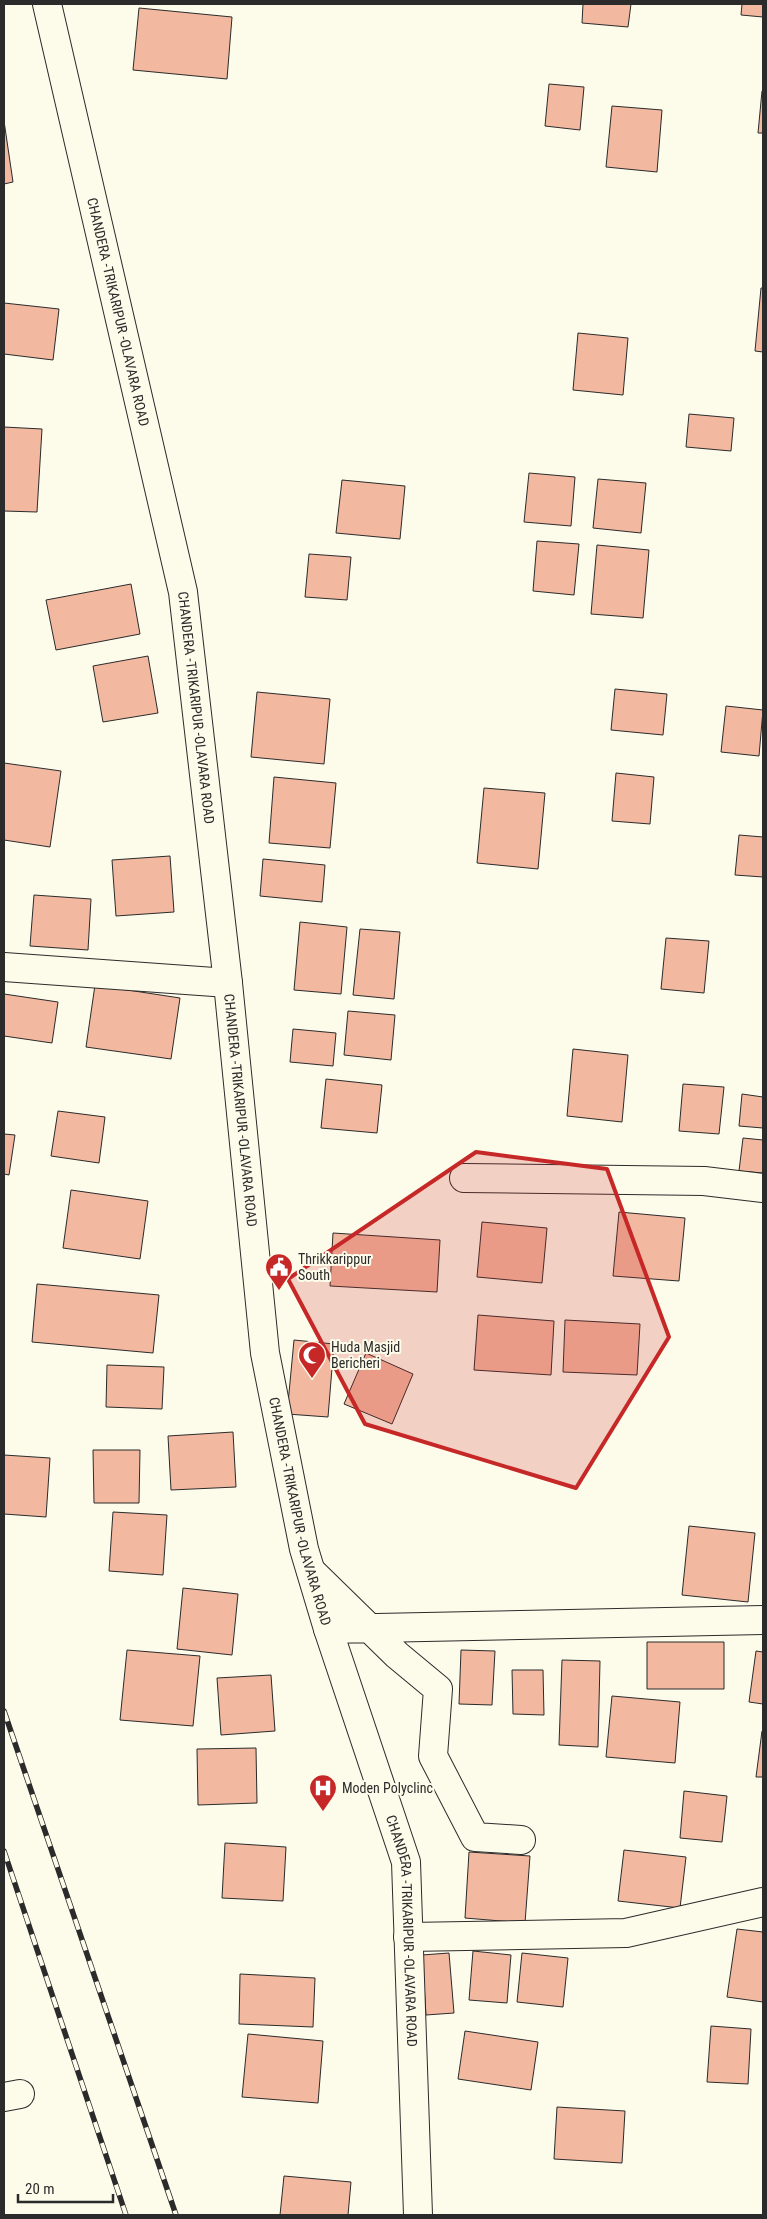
<svg xmlns="http://www.w3.org/2000/svg" width="767" height="2219" viewBox="0 0 767 2219" font-family="'Roboto Condensed',sans-serif">
	<style>
		.building { fill: #f2b8a0; stroke: #2b2b2b }
		.lines { fill: none; stroke-linecap: round; stroke-linejoin: round }
		.street-casing { stroke: #2b2b2b; stroke-width: 30 }
		.secondary-casing { stroke: #2b2b2b; stroke-width: 30 }
		.street { stroke: #fdfbea; stroke-width: 28 }
		.secondary { stroke: #fdfbea; stroke-width: 28 }
		.rail-casing { stroke: #2b2b2b; stroke-width: 5.5 }
		.rail { stroke: #fdfbea; stroke-width: 4; stroke-dasharray: 11; stroke-linecap: butt }
		.marked { fill: #c62828; fill-opacity: 0.2; stroke: #c62828; stroke-width: 4; stroke-linejoin: round }
		.labels { text-anchor: middle; dominant-baseline: central; stroke-width: 4; stroke-linejoin: round; paint-order: stroke }
		.street-label { font-size: 14px; fill: #2b2b2b; stroke: #fdfbea }
		.poi-label { font-size: 14px; fill: #2b2b2b; stroke: #fdfbea; text-anchor: start }
	</style>
	<rect width="100%" height="100%" fill="#fdfbea"/>
	<path class="building" d="M583,4H631L628,27L582,23Z
		M742,4H763V17L741,15Z
		M139,8L232,17L227,79L133,70Z
		M549,84L584,87L580,130L545,126Z
		M762,91H763V133H758Z
		M612,106L662,110L657,172L606,167Z
		M4,121L13,182L4,184Z
		M761,288H763V352L755,351Z
		M4,303L59,309L53,360L4,354Z
		M578,333L628,338L623,395L573,390Z
		M689,414L734,418L731,451L686,447Z
		M4,427L42,429L37,512L4,511Z
		M529,473L575,477L571,526L524,522Z
		M598,479L646,483L641,533L593,528Z
		M342,480L405,486L400,539L336,533Z
		M537,541L579,544L574,595L533,591Z
		M597,545L649,550L643,618L591,614Z
		M309,554L351,557L347,600L305,597Z
		M131,584L140,634L56,650L46,600Z
		M148,656L158,713L103,722L93,666Z
		M615,689L667,694L663,735L611,730Z
		M257,692L330,699L324,764L251,757Z
		M726,706L763,710L759,756L721,752Z
		M4,763L61,771L50,847L4,840Z
		M616,773L654,777L650,824L612,821Z
		M274,777L336,783L330,848L269,843Z
		M484,788L545,793L538,869L477,863Z
		M739,835L763,837V877L735,875Z
		M170,856L174,912L116,916L112,860Z
		M263,859L325,865L322,902L260,896Z
		M34,895L91,899L88,950L30,946Z
		M300,922L347,927L341,994L294,990Z
		M360,929L400,932L394,999L353,995Z
		M666,938L709,941L704,993L661,989Z
		M95,985L180,998L171,1059L86,1047Z
		M4,994L58,1002L52,1043L4,1036Z
		M348,1011L395,1015L391,1060L344,1055Z
		M293,1029L336,1033L333,1066L290,1062Z
		M573,1049L628,1055L622,1122L567,1116Z
		M326,1079L382,1085L377,1133L321,1128Z
		M683,1084L724,1087L719,1134L679,1131Z
		M742,1094L763,1097V1128L739,1126Z
		M58,1111L105,1117L99,1163L51,1156Z
		M4,1134L15,1135L9,1175L4,1174Z
		M743,1138L763,1140V1173L739,1171Z
		M71,1190L148,1201L140,1259L63,1248Z
		M619,1212L685,1218L679,1281L613,1276Z
		M482,1222L547,1228L542,1283L477,1277Z
		M333,1233L440,1240L437,1292L330,1286Z
		M37,1284L159,1295L153,1353L32,1342Z
		M478,1315L554,1321L551,1375L474,1370Z
		M565,1320L640,1324L637,1375L563,1372Z
		M294,1340L334,1344L328,1417L287,1414Z
		M366,1353L413,1374L392,1424L344,1404Z
		M107,1365L164,1367L162,1409L106,1407Z
		M233,1432L236,1487L171,1490L168,1436Z
		M93,1450H140L139,1503H94Z
		M4,1455L50,1458L46,1517L4,1514Z
		M113,1512L167,1515L163,1575L109,1571Z
		M689,1526L755,1533L748,1602L682,1595Z
		M183,1588L238,1594L232,1655L177,1649Z
		M647,1642H724V1689H647Z
		M127,1650L200,1656L193,1726L120,1720Z
		M461,1650L495,1651L492,1705L459,1704Z
		M756,1651L763,1652V1704L749,1702Z
		M562,1660L600,1661L598,1747L559,1745Z
		M512,1670H543L544,1715L513,1714Z
		M271,1675L275,1731L221,1735L217,1678Z
		M612,1696L680,1702L675,1763L606,1757Z
		M762,1731H763V1777H756Z
		M256,1748L257,1803L198,1805L197,1749Z
		M684,1791L727,1796L722,1842L680,1838Z
		M225,1843L286,1847L283,1901L222,1898Z
		M624,1850L686,1857L680,1908L618,1901Z
		M469,1852L530,1856L525,1923L465,1918Z
		M737,1929L763,1932V2002L727,1997Z
		M473,1951L511,1955L507,2003L469,2000Z
		M449,1953L454,2013L426,2015L422,1955Z
		M522,1953L568,1958L563,2007L517,2002Z
		M240,1974L315,1978L313,2027L239,2024Z
		M711,2026L751,2029L748,2084L707,2082Z
		M465,2031L538,2042L531,2090L458,2079Z
		M248,2034L323,2041L318,2103L242,2097Z
		M557,2107L625,2111L622,2163L554,2159Z
		M284,2176L351,2182L348,2215H280Z"/>
	<g class="lines">
		<g class="street-casing">
			<path id="street" d="M4,967L228,983
				M464,1178L704,1181L763,1188
				M311,1571L397,1655L438,1689L433,1756L475,1837L521,1840
				M328,1629L763,1620
				M408,1937L626,1933L763,1902
				M4,2097L20,2094"/>
		</g>
		<g class="secondary-casing">
			<g id="secondary">
				<path id="s1" d="M47,4L183,592L228,983L265,1353L304,1549L328,1629L406,1862L418,2215"/>
			</g>
		</g>
		<use href="#street" class="street"/>
		<use href="#secondary" class="secondary"/>
		<g class="rail-casing">
			<path id="rail" d="M4,1711L176,2215
				M4,1851L126,2215"/>
		</g>
		<use href="#rail" class="rail"/>
	</g>
	<path class="marked" d="M476,1152L607,1169L669,1337L576,1488L365,1424L288,1279Z"/>
	<defs>
		<g id="civic-pin" transform="scale(1.4375)"><path d="M0 17L-7.5 6A9.5 9.5 0 1 1 7.5 6Z" fill="#c62828" stroke="#fdfbea"/><path d="M-.6-6.5H3V-4.5H.6V-3L4-1V1h2V6H-6V1h2V-1L-.6-3ZM-1.2 2.5V6h2.4V2.5Z" fill="#fff"/></g>
		<g id="mosque-pin" transform="scale(1.4375)"><path d="M0 17L-7.5 6A9.5 9.5 0 1 1 7.5 6Z" fill="#c62828" stroke="#fdfbea"/><path d="M3.5-4.9A6 6 0 1 0 3.5 4.9A5 5 0 1 1 3.5-4.9Z" fill="#fff"/></g>
		<g id="hospital-pin" transform="scale(1.4375)"><path d="M0 17L-7.5 6A9.5 9.5 0 1 1 7.5 6Z" fill="#c62828" stroke="#fdfbea"/><path d="M-5-5h3v3.5h4V-5h3V5h-3V1.5h-4V5h-3Z" fill="#fff"/></g>
	</defs>
	<g fill-rule="evenodd">
		<use href="#civic-pin" x="279" y="1267"/>
		<use href="#mosque-pin" x="312" y="1355"/>
		<use href="#hospital-pin" x="323" y="1788"/>
	</g>
	<g class="labels">
		<g class="street-label">
			<text stroke="none"><textPath href="#s1" startOffset="316">CHANDERA -TRIKARIPUR -OLAVARA ROAD</textPath></text>
			<text stroke="none"><textPath href="#s1" startOffset="720">CHANDERA -TRIKARIPUR -OLAVARA ROAD</textPath></text>
			<text stroke="none"><textPath href="#s1" startOffset="1125">CHANDERA -TRIKARIPUR -OLAVARA ROAD</textPath></text>
			<text stroke="none"><textPath href="#s1" startOffset="1531">CHANDERA -TRIKARIPUR -OLAVARA ROAD</textPath></text>
			<text stroke="none"><textPath href="#s1" startOffset="1966">CHANDERA -TRIKARIPUR -OLAVARA ROAD</textPath></text>
		</g>
		<g class="poi-label">
			<text x="298" y="1259">Thrikkarippur<tspan x="298" dy="16">South</tspan></text>
			<text x="331" y="1347">Huda Masjid<tspan x="331" dy="16">Bericheri</tspan></text>
			<text x="342" y="1788">Moden Polyclinc</text>
		</g>
	</g>
	<rect width="767" height="2219" fill="none" stroke="#2b2b2b" stroke-width="10"/>
	<path d="M18 2194v8h95v-8" fill="none" stroke="#2b2b2b" stroke-width="2.5"/>
	<text x="25" y="2194" font-size="15" fill="#2b2b2b" stroke="#fdfbea" stroke-width="4" paint-order="stroke">20 m</text>
</svg>
